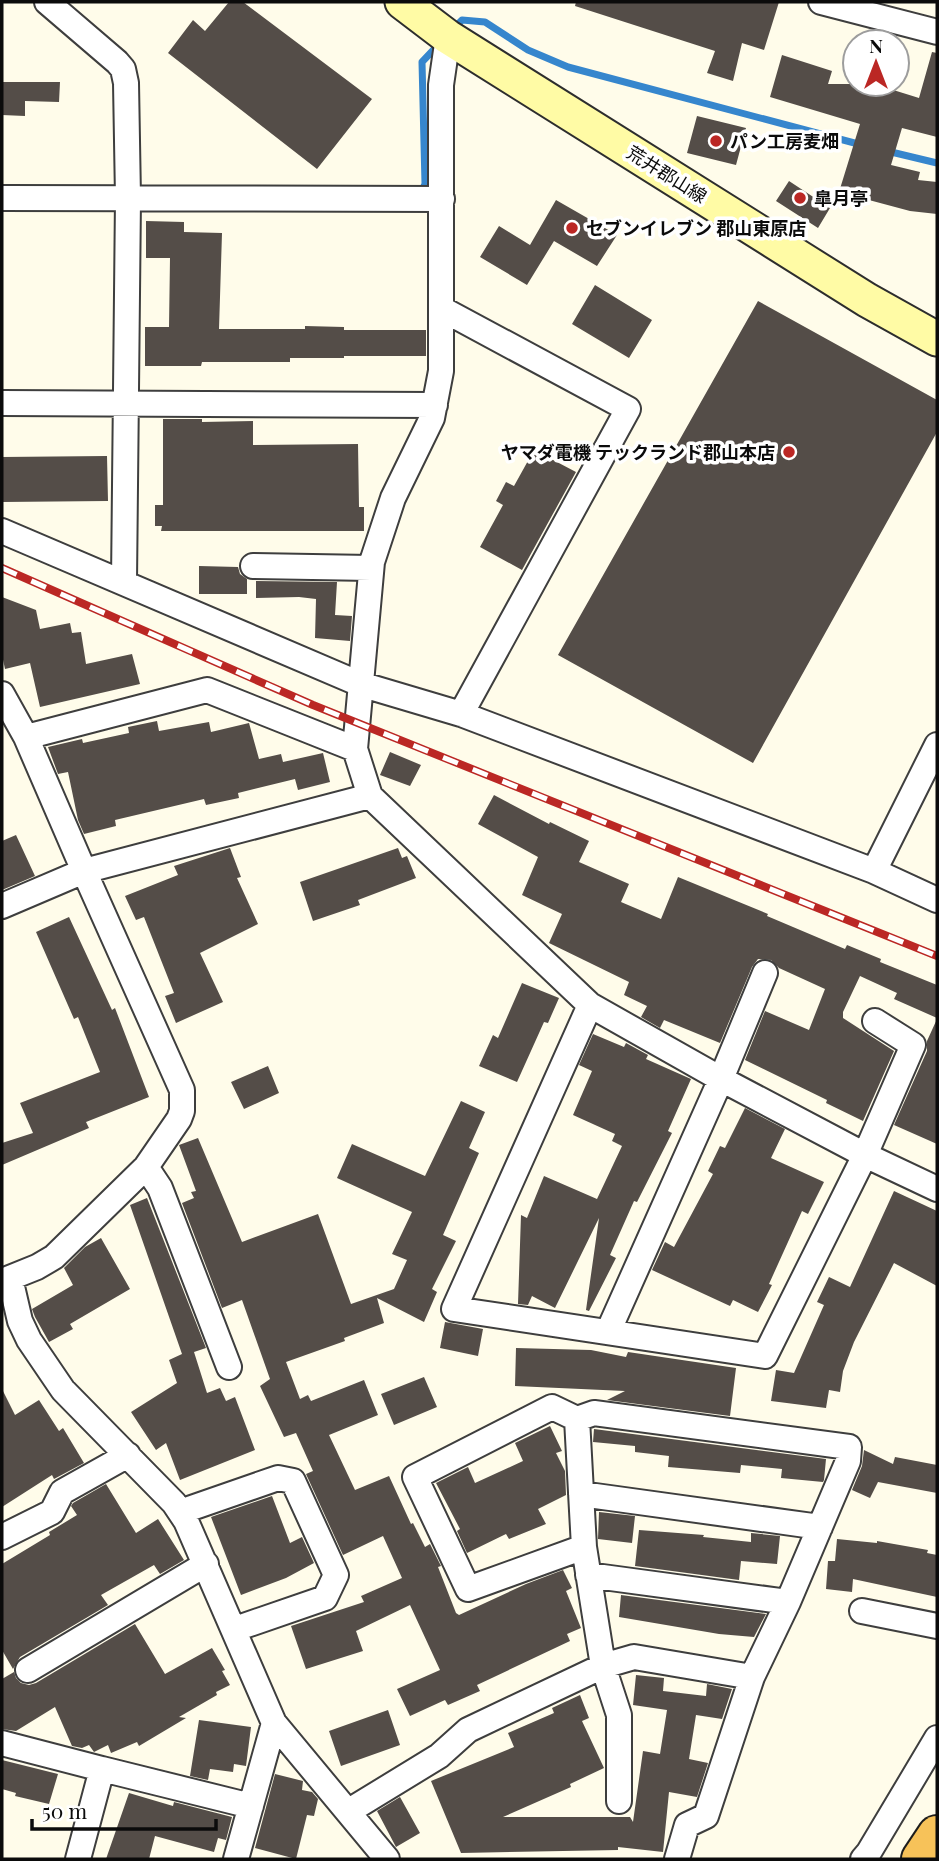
<svg xmlns="http://www.w3.org/2000/svg" width="939" height="1861" viewBox="0 0 939 1861" font-family="'Playfair Display','Noto Sans JP',serif">
	<style>
		.lines { fill: none; stroke-linecap: round; stroke-linejoin: round }
		.stream { stroke: #3686cd; stroke-width: 7 }
		.building { fill: #544d48 }
		.minor-casing { stroke: #3e3e3e; stroke-width: 28 }
		.secondary-casing { stroke: #2d2d2d; stroke-width: 37 }
		.trunk-casing { stroke: #1c1c1c; stroke-width: 42 }
		.minor { stroke: #fff; stroke-width: 24 }
		.secondary { stroke: #fffba5; stroke-width: 33 }
		.trunk { stroke: #f7c259; stroke-width: 38 }
		.rail-casing { stroke: #bb2724; stroke-width: 8 }
		.rail { stroke: #fff; stroke-width: 5; stroke-dasharray: 16; stroke-linecap: butt }
		.poi-dot { fill: #bb2724; stroke: #fff; stroke-width: 2.5 }
		.labels { text-anchor: middle; dominant-baseline: central; stroke-width: 7; stroke-linejoin: round; paint-order: stroke }
		.poi-label { font-size: 18px; font-weight: bold; fill: #0b0b0b; stroke: #fff; text-anchor: start }
		.street-label { font-size: 18px; fill: #0b0b0b; stroke: #fff }
	</style>
	<rect width="100%" height="100%" fill="#fffcea"/>
	<g class="lines">
		<path class="stream" d="M452,30L462,20L485,22L528,50L568,67L862,145
			M887,151L937,163
			M420,195L425,184L422,62L439,44"/>
	</g>
	<path class="building" d="M229,2H243L372,99L317,169L168,53L193,20L205,31Z
		M576,2H779L764,50L742,43L733,81L707,73L715,51L575,6Z
		M932,52L937,53V137L902,128L891,165L920,172L918,180L937,182V214L910,211L839,192L860,124L770,97L782,55L832,71L828,84H874L919,98Z
		M2,82H60L59,102L25,101V116L2,115Z
		M697,116L746,128L736,165L687,153Z
		M789,181L830,208L818,228L776,201Z
		M556,200L617,235L597,266L554,241L527,285L480,257L499,226L530,245Z
		M146,221L184,222V232L222,233L219,329H305V326L344,327V330H426V356H344V358H290V362H202L201,366H145V327H169L170,258H146Z
		M595,285L652,320L629,358L572,324Z
		M758,301L937,400V432L753,763L558,655Z
		M163,419H202V422L253,421V445L358,444L359,507H364V531H161L162,526H155V505H163Z
		M534,450L576,472L522,570L480,547L503,505L496,501L506,482L514,486Z
		M107,456L108,501L2,502V457Z
		M199,566L238,567L240,574L247,579V594H199Z
		M256,581L337,582L335,615L352,616L350,641L315,638L316,599L299,597L256,598Z
		M2,597L36,610L40,629L70,623L72,633L81,632L86,664L132,654L140,684L40,707L30,663L5,669L2,655Z
		M157,721L159,731L209,722L211,732L249,723L259,759L281,754L283,762L323,753L330,782L298,790L295,779L238,793L239,798L206,805L204,799L115,820L116,826L84,834L78,820L68,772L58,774L48,747L82,739L83,743L129,733L128,727Z
		M390,752L421,765L410,786L380,775Z
		M494,795L549,824L550,822L589,841L579,862L629,884L621,902L661,919L678,877L768,914L767,916L845,949L847,945L881,959L880,962L937,985V1018L894,999L897,993L860,976L843,1012V1018L894,1051L863,1121L826,1103L827,1100L745,1060L765,1011L809,1030L825,989L779,968L771,960L758,959L752,967L720,1043L664,1020L660,1028L641,1017L647,1006L624,995L629,982L549,943L562,914L522,895L538,857L478,824Z
		M16,835L35,876L2,890V841Z
		M230,848L241,877L237,878L258,924L200,953L223,1002L176,1023L165,996L174,993L144,917L136,920L125,896L178,875L174,866Z
		M398,848L402,858L407,856L416,878L358,900L360,905L313,921L300,882Z
		M69,917L112,1010L115,1008L149,1097L86,1122L89,1128L2,1165V1143L33,1133L20,1103L100,1072L78,1017L74,1019L36,932Z
		M522,983L559,998L548,1023L544,1022L517,1082L479,1066L493,1035L498,1038Z
		M937,1019V1144L894,1125L927,1051V1041Z
		M593,1034L624,1047L626,1043L648,1055L646,1059L691,1079L668,1131L672,1133L637,1202L634,1201L610,1255L616,1258L589,1311L586,1310L599,1218L555,1308L532,1296L528,1305L518,1304L521,1215L527,1218L544,1176L597,1199L622,1146L612,1141L615,1134L573,1115L592,1071L579,1065Z
		M268,1066L279,1093L244,1109L231,1082Z
		M461,1101L485,1112L469,1148L479,1153L443,1235L456,1241L432,1289L437,1292L424,1322L377,1298L384,1323L344,1338L345,1341L286,1362L300,1399L308,1395L311,1401L364,1380L378,1415L329,1435L355,1490L389,1476L411,1524L413,1523L425,1547L430,1544L441,1566L438,1567L456,1613L459,1615L526,1584L563,1570L572,1588L566,1591L581,1628L567,1634L570,1641L477,1685L480,1691L448,1705L445,1700L410,1716L397,1689L440,1670L410,1605L356,1631L363,1651L306,1669L291,1626L364,1602L361,1596L402,1578L383,1536L343,1555L306,1474L313,1471L296,1433L284,1437L260,1386L270,1379L242,1300L222,1308L182,1203L194,1198L191,1192L196,1191L179,1145L198,1138L242,1242L318,1214L351,1304L394,1289L407,1260L392,1254L412,1212L337,1178L352,1144L425,1176Z
		M745,1108L785,1129L771,1158L824,1182L808,1214L802,1211L769,1284L772,1285L758,1312L733,1300L730,1306L652,1270L665,1242L674,1247L713,1174L708,1171L720,1146L725,1148Z
		M894,1191L937,1211V1286L894,1263L854,1342L843,1371L840,1392L829,1390L826,1408L771,1401L776,1370L794,1373L824,1305L817,1302L829,1277L850,1287Z
		M147,1198L206,1348L194,1352L207,1393L220,1388L226,1401L235,1397L255,1450L180,1480L166,1443L156,1450L131,1412L177,1383L169,1360L182,1354L130,1205Z
		M101,1238L130,1289L70,1324L73,1329L49,1342L35,1317L32,1309L73,1285L64,1268L85,1247Z
		M445,1322L483,1329L478,1356L440,1348Z
		M516,1348L591,1350L626,1357L628,1352L736,1368L730,1416L607,1400L625,1391L515,1386Z
		M424,1377L437,1407L394,1425L381,1394Z
		M2,1389L15,1415L39,1400L59,1431L63,1428L84,1463L54,1479L52,1475L2,1507Z
		M550,1426L562,1451L556,1453L565,1471L566,1495L538,1509L546,1524L509,1539L506,1534L467,1553L457,1531L460,1529L436,1483L468,1467L475,1483L523,1461L515,1443Z
		M594,1429L826,1459L824,1480L823,1482L781,1478L782,1469L741,1465L740,1473L668,1467L669,1456L635,1452V1446L593,1442Z
		M864,1450L893,1464L895,1457L937,1465V1493L878,1482L870,1498L852,1490L862,1466Z
		M106,1484L136,1533L158,1519L184,1560L160,1574L154,1565L101,1595L108,1605L20,1657L13,1669L2,1650V1564L50,1535L49,1532L77,1515L71,1506L73,1503Z
		M272,1496L290,1543L302,1537L314,1563L286,1578L241,1595L211,1517Z
		M599,1512L635,1516L632,1543L598,1539Z
		M639,1530L704,1535L703,1537L751,1542V1533L780,1536L777,1564L741,1561L739,1580L635,1566Z
		M837,1539L877,1543V1541L928,1550L927,1553L937,1555V1597L853,1579L852,1592L826,1589L828,1561H835Z
		M621,1595L766,1614L754,1637L719,1634L619,1617Z
		M135,1624L165,1674L212,1648L225,1670L222,1671L230,1685L216,1692L217,1695L179,1717L186,1718L139,1746L137,1742L111,1753L108,1745L94,1752L89,1745L82,1748L72,1746L55,1707L16,1731L2,1729V1679L14,1672L16,1678L21,1683L29,1685L36,1683Z
		M636,1675L664,1678L663,1691L706,1696L707,1684L732,1689L722,1719L696,1715L689,1759L708,1763L697,1797L669,1792L663,1852L618,1847V1850L461,1853L431,1781L514,1747L508,1733L554,1713L552,1708L580,1695L589,1718L582,1721L604,1768L570,1784L571,1787L503,1817H630L633,1822L643,1751L660,1754L667,1710L633,1705Z
		M388,1710L400,1745L341,1766L329,1731Z
		M199,1720L251,1727L246,1766L234,1764L233,1772L210,1769L208,1780L190,1776Z
		M2,1760L58,1774L49,1804L15,1796L16,1793L2,1789Z
		M275,1774L303,1781L302,1790L312,1792L318,1799L314,1816L307,1815L296,1859L255,1848Z
		M129,1793L173,1806L174,1802L232,1817L226,1840L218,1838L214,1852L155,1836L149,1859H106Z
		M400,1797L420,1833L396,1847L377,1811Z"/>
	<g class="lines">
		<g class="minor-casing">
			<path id="minor" d="M47,2L117,62L123,69L126,83L128,198L124,582
				M821,2L937,32
				M2,198L442,199
				M442,309L628,409L461,714
				M2,403L435,405
				M2,531L360,684L461,714L874,871L937,900
				M253,566L371,568
				M2,694L26,737L84,871L2,906
				M26,737L207,690L355,749
				M370,796L590,1005L721,1079L865,1155L937,1189
				M874,871L937,745
				M590,1005L454,1309L765,1356L865,1155L913,1045L875,1021
				M146,1167L160,1188L229,1367
				M10,1278L20,1321L29,1340L63,1390L174,1503L186,1521L274,1723L387,1859
				M2,1281L37,1267L54,1257L146,1167L179,1119L182,1111V1090L84,871L370,796L355,749L372,562L393,498L432,418L441,371V85L448,37
				M608,1332L721,1079L765,973
				M577,1419L594,1413L849,1447L848,1461L788,1602L752,1677L706,1816L687,1825L677,1859
				M581,1494L820,1527
				M180,1512L278,1478L293,1481L336,1575L325,1598L235,1629
				M2,1537L52,1512L62,1492L128,1455
				M584,1547L468,1589L415,1477L552,1407L577,1419L584,1547L603,1666L619,1715V1801
				M588,1575L788,1602
				M862,1611L937,1626
				M28,1670L206,1564
				M2,1743L102,1769
				M349,1811L439,1756L468,1730L603,1666L634,1657L752,1677
				M78,1859L102,1769L251,1806
				M236,1859L274,1723
				M863,1859L869,1852L937,1738"/>
		</g>
		<g class="secondary-casing">
			<path id="secondary" d="M402,2L448,37L867,300L937,339"/>
		</g>
		<g class="trunk-casing">
			<path id="trunk" d="M921,1859L937,1835"/>
		</g>
		<use href="#minor" class="minor"/>
		<use href="#secondary" class="secondary"/>
		<use href="#trunk" class="trunk"/>
		<g class="rail-casing">
			<path id="rail" d="M2,568L313,705L937,956"/>
		</g>
		<use href="#rail" class="rail"/>
	</g>
	<g class="poi-dot">
		<circle cx="716" cy="141" r="7"/>
		<circle cx="800" cy="198" r="7"/>
		<circle cx="572" cy="228" r="7"/>
		<circle cx="789" cy="452" r="7"/>
	</g>
	<g class="labels">
		<g class="poi-label">
			<text x="730" y="141">パン工房麦畑</text>
			<text x="814" y="198">皐月亭</text>
			<text x="586" y="228">セブンイレブン 郡山東原店</text>
			<text x="775" y="452" text-anchor="end">ヤマダ電機 テックランド郡山本店</text>
		</g>
		<g class="street-label">
			<text transform="translate(667 174) rotate(32)">荒井郡山線</text>
		</g>
	</g>
	<rect width="939" height="1861" fill="none" stroke="#0b0b0b" stroke-width="7"/>
	<g transform="translate(876 63)"><circle r="33" fill="#ffffff" stroke="#9d9d9d" stroke-width="2"/>
	<path d="M0-5L12 26L0 18L-12 26Z" fill="#bb2724"/>
	<text y="-10" font-size="19" font-weight="bold" text-anchor="middle" fill="#0b0b0b">N</text>
	</g>
	<path d="M32 1819v10h184v-10" fill="none" stroke="#0b0b0b" stroke-width="3.5"/>
	<text x="42" y="1819" font-size="21" fill="#0b0b0b" stroke="#ffffff" stroke-width="5" paint-order="stroke">50 m</text>
</svg>
